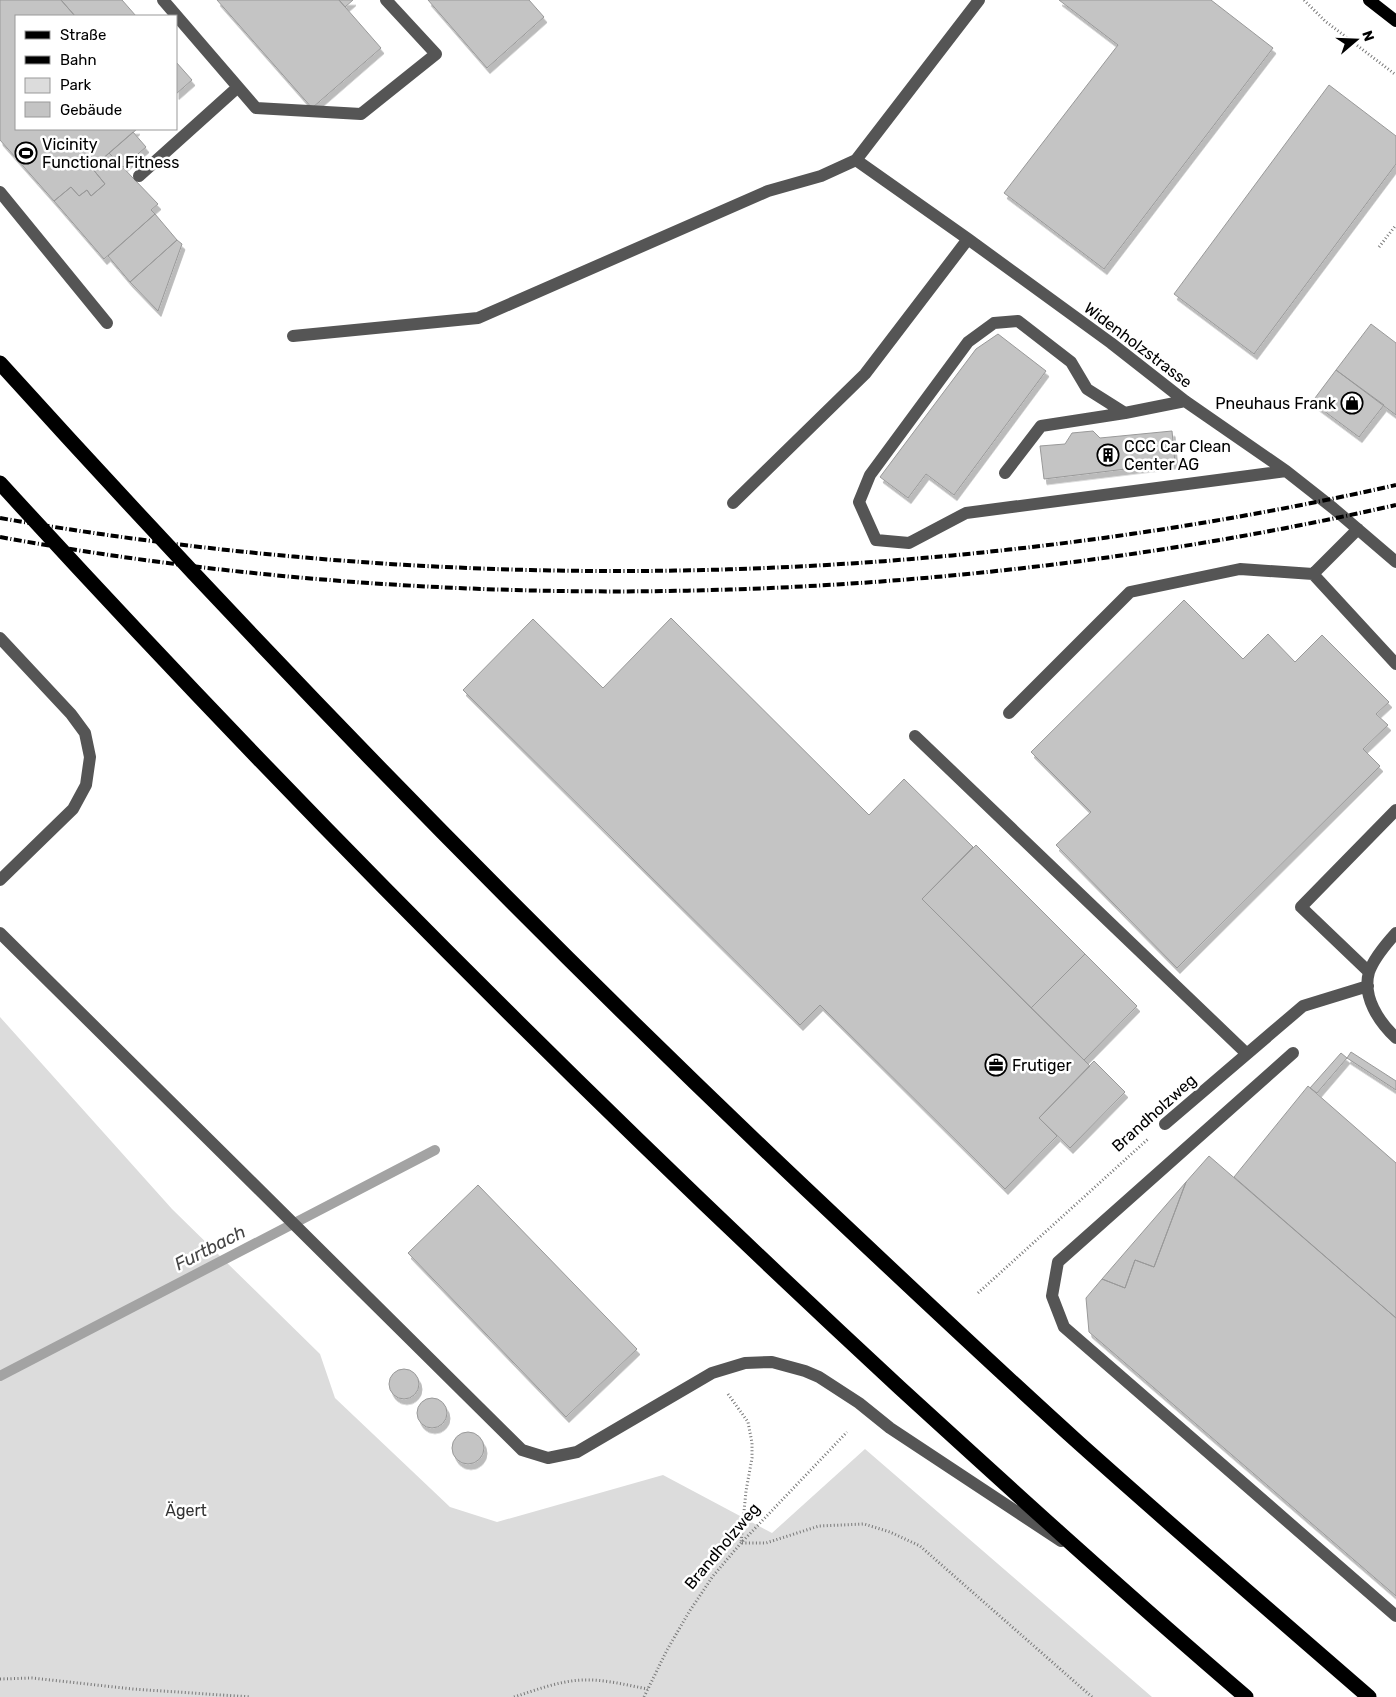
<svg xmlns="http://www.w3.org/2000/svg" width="1396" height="1697" viewBox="0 0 1396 1697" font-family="Rubik,sans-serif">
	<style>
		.green { fill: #dcdcdc }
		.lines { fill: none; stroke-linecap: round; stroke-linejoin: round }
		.stream { stroke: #a3a3a3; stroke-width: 10 }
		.building { fill: #c4c4c4; stroke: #999; filter: url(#shadow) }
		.path { stroke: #777; stroke-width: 3; stroke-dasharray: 1 2.5; stroke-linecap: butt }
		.minor { stroke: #555; stroke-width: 12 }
		.major { stroke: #000; stroke-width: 12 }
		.highway { stroke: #000; stroke-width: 15 }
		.rail { stroke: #000; stroke-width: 4; stroke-dasharray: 8 2.5 1 2.5; stroke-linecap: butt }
		.labels { text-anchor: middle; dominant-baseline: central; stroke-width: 5; stroke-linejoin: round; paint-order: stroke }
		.poi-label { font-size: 16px; fill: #000; stroke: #fff; text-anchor: start }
		.street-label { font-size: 16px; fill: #000; stroke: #fff }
		.park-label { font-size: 16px; fill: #333; stroke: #fff }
		.water-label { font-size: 18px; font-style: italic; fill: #444; stroke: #fff }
	</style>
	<defs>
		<filter id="shadow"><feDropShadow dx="3" dy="5.5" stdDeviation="0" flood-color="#0004"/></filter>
	</defs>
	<rect width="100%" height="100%" fill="#fff"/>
	<path class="green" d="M0,1017L172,1209L320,1354L335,1398L450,1507L497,1522L663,1475L772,1533L865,1449L1152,1697H0Z"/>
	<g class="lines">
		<path class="stream" d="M0,1376L435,1150"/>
	</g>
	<path class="building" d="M0,0H61L75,16H16V129H137L92,168L105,184L91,196L87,190L79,196L71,187L54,201L0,140Z
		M61,0H122L136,16H75Z
		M217,0H339L381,48L312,108Z
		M339,0H353L345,7Z
		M428,0H529L544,17L487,68Z
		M1059,0H1211L1273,48L1104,269L1004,193L1118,45Z
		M176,62L192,80L176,94Z
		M1329,85L1396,136V164L1254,354L1174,294Z
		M133,132L146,147L123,167L109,153Z
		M109,153L158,204L151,210L155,214L104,259L54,201L71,187L79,196L87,190L91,196L105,184L92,168Z
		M155,214L177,240L130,282L108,256Z
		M177,240L182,244L158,311L130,282Z
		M1371,324L1396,343V415L1336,370Z
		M998,334L1046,371L954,495L926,474L908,498L880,477L976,349Z
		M1336,370L1384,405L1359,437L1312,402Z
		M1093,431L1100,438L1172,431L1175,463L1044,479L1040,446L1065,444L1072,433Z
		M1184,600L1243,659L1268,634L1295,662L1322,635L1389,702L1376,714L1388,725L1363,749L1380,766L1177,968L1056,845L1091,812L1031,752Z
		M671,618L869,815L904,779L973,847L922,899L1090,1066L1039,1118L1057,1136L1005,1189L820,1005L800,1025L463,690L533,619L603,688Z
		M976,845L1085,954L1031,1008L922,899Z
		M1085,954L1137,1006L1084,1060L1031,1008Z
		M1351,1052L1396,1081V1090L1347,1058Z
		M1341,1053L1347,1058L1317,1093L1310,1088Z
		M1094,1061L1125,1092L1070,1148L1039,1118Z
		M1308,1086L1396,1163V1318L1234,1177Z
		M1209,1156L1396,1318V1596L1089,1332L1086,1298L1102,1279L1125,1288L1135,1260L1154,1267L1186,1182Z
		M1186,1182L1154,1267L1135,1260L1125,1288L1102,1279Z
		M478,1185L637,1349L566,1417L408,1253Z
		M389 1384a15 15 0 1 1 30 0a15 15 0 1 1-30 0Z
		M417 1413a15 15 0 1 1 30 0a15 15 0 1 1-30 0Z
		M452 1448a16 16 0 1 1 32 0a16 16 0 1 1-32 0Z"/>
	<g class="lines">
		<path class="path" d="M1304,0L1325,21L1396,75
			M1379,247L1396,225
			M978,1293L1148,1139
			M728,1394L748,1422L752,1443V1458L746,1491L741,1543H766L819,1526L864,1524L890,1532L920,1546L1092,1697
			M0,1679L32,1678L133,1689L251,1697
			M514,1697C536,1690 559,1681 582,1680C604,1679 626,1685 648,1689
			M644,1697L667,1650L689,1612L713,1576L741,1543L847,1432"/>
		<path class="minor" d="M163,0L256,108L361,114L436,54L386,0
			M856,160L968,239L1111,343L1185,401L1286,471L1333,508L1396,562
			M139,176L238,87
			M0,192L107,323
			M293,336L478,318L768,191L821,176L856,160L979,0
			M1125,413L1087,389L1071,362L1018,321L994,323L968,342L870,475L859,502L876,540L909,543L966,513L1286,471
			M1005,473L1041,426L1125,413L1185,401
			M733,503L865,374L968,239
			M1313,574L1358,529
			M0,638L71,714L85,733L90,757L86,785L73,809L0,880
			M1009,713L1130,592L1240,569L1313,574L1396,664
			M915,736L1246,1053
			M0,933L522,1450L548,1458L577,1452L712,1373L745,1363L772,1362L805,1371L819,1377L859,1403L890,1428L1061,1541
			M1396,933C1386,944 1374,958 1369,972C1362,997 1379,1022 1396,1038
			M1369,972L1301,907L1396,810
			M1293,1053L1058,1262L1052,1296L1064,1327L1396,1616
			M1165,1124L1303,1006L1368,986"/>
		<path class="major" d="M1369,0L1396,21"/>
		<path class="highway" d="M0,363C258,648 526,924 805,1188C896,1274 987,1360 1080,1444C1175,1529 1272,1613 1369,1697
			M0,483C287,797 588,1099 900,1388C1014,1492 1128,1596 1246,1697"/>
		<path class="rail" d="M0,518C461,598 939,588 1396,485
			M0,537C455,620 945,607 1396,505"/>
	</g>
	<defs>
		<g id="stadium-ring" transform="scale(1.125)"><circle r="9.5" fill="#fff" stroke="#000" stroke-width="1.5"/><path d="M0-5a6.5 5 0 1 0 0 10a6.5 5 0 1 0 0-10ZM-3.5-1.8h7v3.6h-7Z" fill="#000"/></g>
		<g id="shop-ring" transform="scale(1.125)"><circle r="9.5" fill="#fff" stroke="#000" stroke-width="1.5"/><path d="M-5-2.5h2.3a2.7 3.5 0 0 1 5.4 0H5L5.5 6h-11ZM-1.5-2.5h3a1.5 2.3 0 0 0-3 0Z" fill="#000"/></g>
		<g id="building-ring" transform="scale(1.125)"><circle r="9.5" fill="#fff" stroke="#000" stroke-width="1.5"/><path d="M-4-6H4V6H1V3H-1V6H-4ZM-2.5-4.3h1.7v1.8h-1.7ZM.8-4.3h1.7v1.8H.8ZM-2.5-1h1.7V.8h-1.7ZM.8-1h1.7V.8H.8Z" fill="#000"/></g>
		<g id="office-ring" transform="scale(1.125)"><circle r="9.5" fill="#fff" stroke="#000" stroke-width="1.5"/><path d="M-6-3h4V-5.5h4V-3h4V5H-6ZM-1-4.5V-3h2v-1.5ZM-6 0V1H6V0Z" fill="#000"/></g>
	</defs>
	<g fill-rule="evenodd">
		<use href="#stadium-ring" x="26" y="153"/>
		<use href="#shop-ring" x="1352" y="403"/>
		<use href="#building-ring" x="1108" y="455"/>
		<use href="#office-ring" x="996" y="1065"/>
	</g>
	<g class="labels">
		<g class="poi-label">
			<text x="42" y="144">Vicinity<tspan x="42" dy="18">Functional Fitness</tspan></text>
			<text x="1336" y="403" text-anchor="end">Pneuhaus Frank</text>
			<text x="1124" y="446">CCC Car Clean<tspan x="1124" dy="18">Center AG</tspan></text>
			<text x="1012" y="1065">Frutiger</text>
		</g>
		<g class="street-label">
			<text transform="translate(1138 345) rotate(37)">Widenholzstrasse</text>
			<text transform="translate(1154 1113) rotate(-42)">Brandholzweg</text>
			<text transform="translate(722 1546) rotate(-50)">Brandholzweg</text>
		</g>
		<g class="park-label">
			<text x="186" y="1510">Ägert</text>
		</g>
		<g class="water-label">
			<text transform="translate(210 1248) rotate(-27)">Furtbach</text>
		</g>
	</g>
	<rect x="15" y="15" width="162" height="115" fill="#ffffff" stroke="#999999"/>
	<rect x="25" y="31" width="25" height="8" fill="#000000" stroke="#999999"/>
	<text x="60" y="40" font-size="15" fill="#000000">Straße</text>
	<rect x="25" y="56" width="25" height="8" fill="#000000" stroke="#999999"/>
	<text x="60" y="65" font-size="15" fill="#000000">Bahn</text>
	<rect x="25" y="78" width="25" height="15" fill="#dcdcdc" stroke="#999999"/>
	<text x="60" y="90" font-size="15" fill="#000000">Park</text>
	<rect x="25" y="102" width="25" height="15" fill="#c4c4c4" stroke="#999999"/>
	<text x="60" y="115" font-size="15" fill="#000000">Gebäude</text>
	<g transform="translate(1356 40) rotate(71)" stroke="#ffffff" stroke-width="4" paint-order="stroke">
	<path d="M0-4L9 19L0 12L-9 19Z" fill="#000000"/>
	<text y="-8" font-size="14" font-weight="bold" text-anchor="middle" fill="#000000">N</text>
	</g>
</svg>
